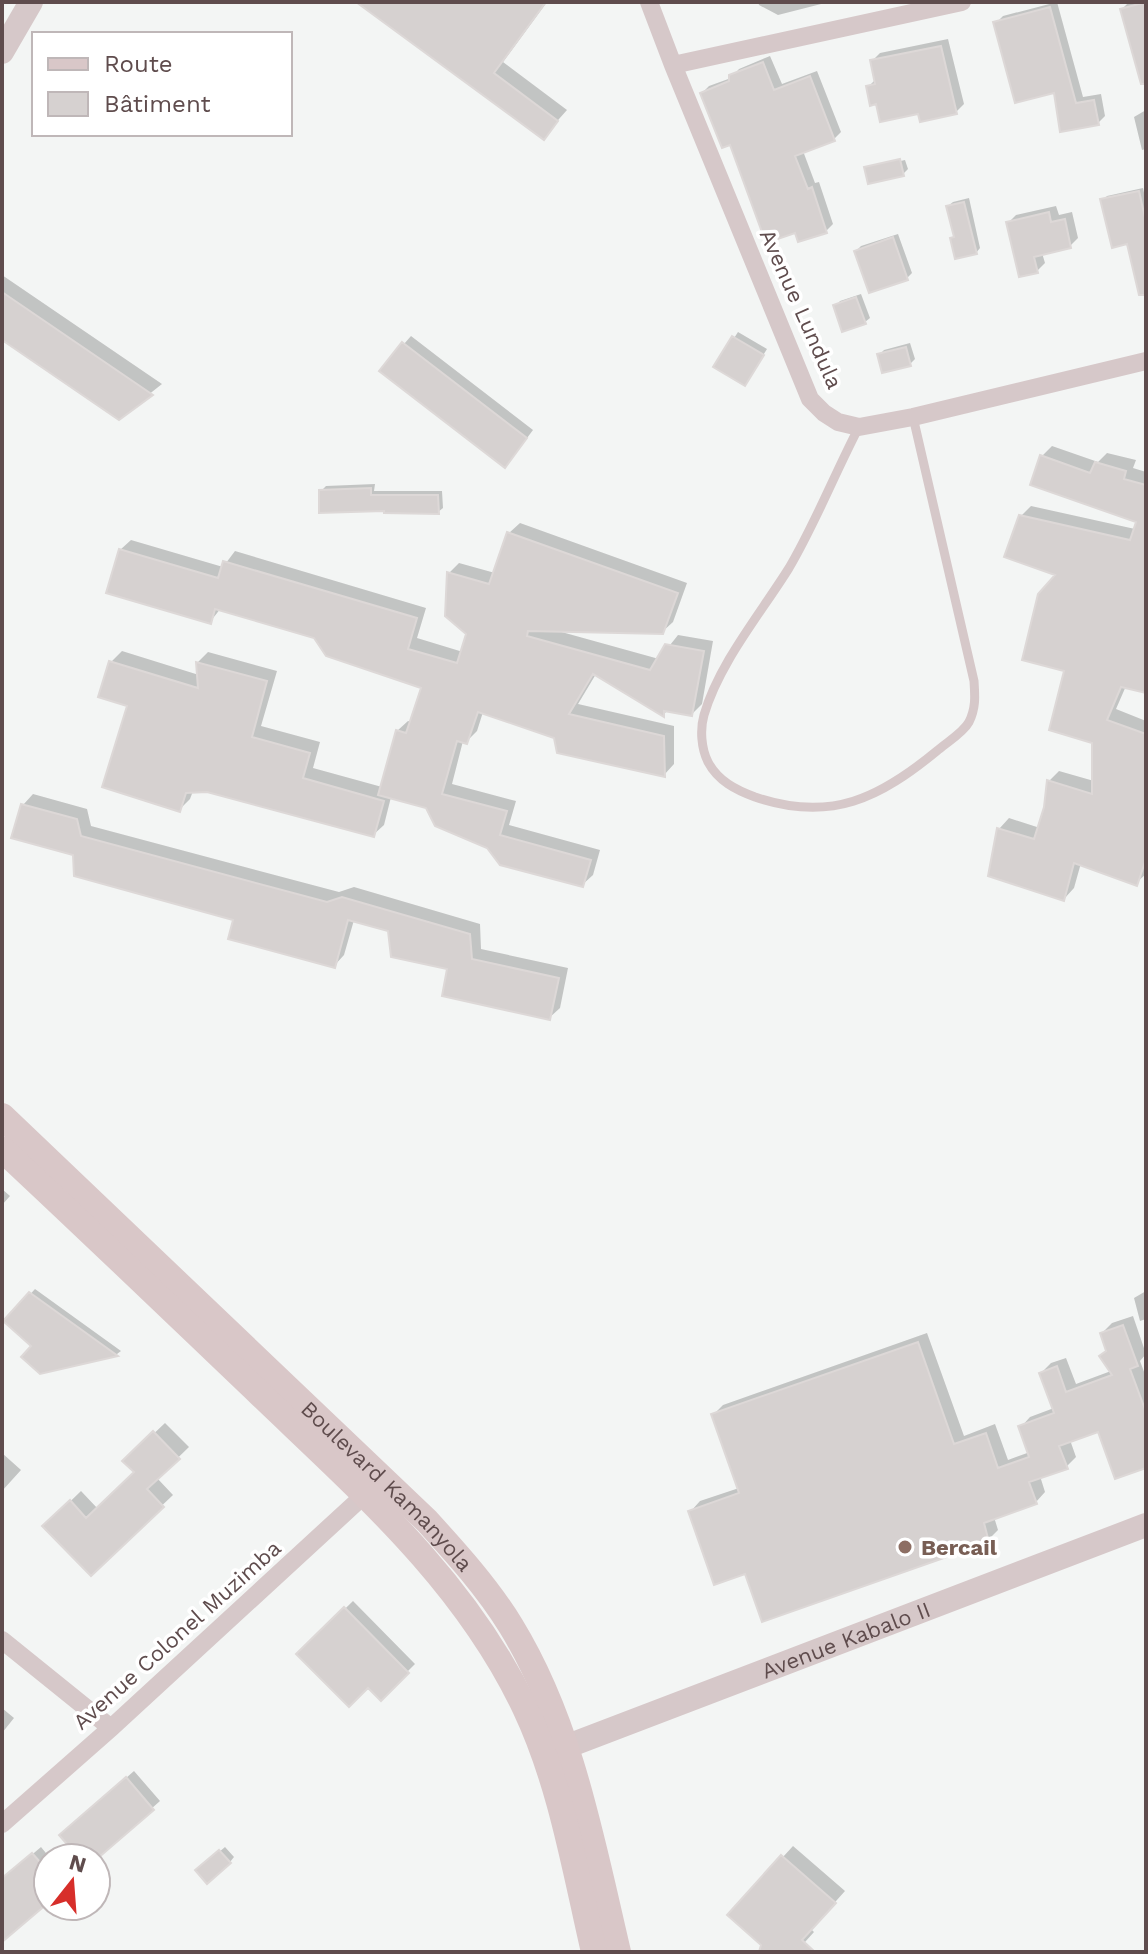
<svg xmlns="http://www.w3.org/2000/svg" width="1148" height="1954" viewBox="0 0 1148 1954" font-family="'Work Sans',sans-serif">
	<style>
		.shadow { fill: #0003 }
		.building { fill: #d6d1d0; stroke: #ddd8d7; stroke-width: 2 }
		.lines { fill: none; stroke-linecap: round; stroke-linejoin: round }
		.service { stroke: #d6c8c9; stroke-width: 9 }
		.minor { stroke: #d6c8c9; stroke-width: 18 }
		.tertiary { stroke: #d6c8c9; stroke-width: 24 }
		.secondary { stroke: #d9c7c8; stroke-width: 26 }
		.education-dot { fill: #8d6e63; stroke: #fff; stroke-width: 3 }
		.labels { text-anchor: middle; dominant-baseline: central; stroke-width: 7; stroke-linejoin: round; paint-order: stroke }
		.street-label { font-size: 22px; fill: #5f4c4d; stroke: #fff }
		.education-label { font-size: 22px; font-weight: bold; fill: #785e54; stroke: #fff; text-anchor: start }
	</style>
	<rect width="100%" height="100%" fill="#f3f5f4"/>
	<path class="shadow" d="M359,2H547L503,62L567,110L543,137Z
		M758,2H829L778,15L759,5Z
		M1057,2L1083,97L1101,94L1105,116L1098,123L1055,90L996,23L1003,16Z
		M1129,2H1146V48L1122,9Z
		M948,39L964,104L956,112L878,102L868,87L876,79L872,61L880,53Z
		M770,56L782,84L817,71L841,132L834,139L803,151L815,183L819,182L833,224L826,231H797L731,143L702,93L709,86L731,78L739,69Z
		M1146,110V149L1142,150L1134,117Z
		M905,160L908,169L903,174L866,168L869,165V168Z
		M1143,188L1146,202V281L1129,242L1103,200L1107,196Z
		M969,198L980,248L976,253L952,238L955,235L948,206L953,202Z
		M1056,206L1059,215L1072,212L1078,238L1070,246L1042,253L1045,263L1037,271L1008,223L1016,215Z
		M898,234L912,273L907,278L856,251L861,246Z
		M2,275L162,384L119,418L2,337Z
		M861,294L870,318L865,322L836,306L840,301Z
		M738,332L767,349L745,384L716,366Z
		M411,336L533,430L512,458L404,344Z
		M910,343L915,359L910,364L880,354L884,350Z
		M1052,446L1098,462L1107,453L1136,460L1133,468L1146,472V691L1126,686L1116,709L1146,721V874L1136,883L1081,863L1074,888L1064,899L999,829L1009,818L1040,828L1049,781L1059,771L1094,781V742L1066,670L1059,574L1021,516L1031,506L1135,529L1138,520L1042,456Z
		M375,484L374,491H442L443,508L438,512L321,491L326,486Z
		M520,523L687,583L673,622L662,632L558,631L659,659L678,635L713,641L702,704L692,714L668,710L664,714L596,674L578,704L674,726V764L664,775L483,712L477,731L466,742L463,741L452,784L516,801L509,825L600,850L593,875L582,885L488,846L427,807L391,797L384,825L373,835L207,790L193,791L190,799L180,809L111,662L122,651L199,675L198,662L208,652L277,671L261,726L320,742L313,768L382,787L397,731L408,721L412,722L424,687L315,636L221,608L210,622L120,550L131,540L223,567L235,551L426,608L417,638L463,652L468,633L449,573L459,563L495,573L509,533Z
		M33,794L87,809L91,826L339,892L354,887L480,924L481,949L568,968L560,1008L549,1018L450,967L390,930L354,920L344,955L334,966L235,919L75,854L23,805Z
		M2,1189L10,1196L2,1205Z
		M35,1289L121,1351L117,1354L40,1372L34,1346L6,1321Z
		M1146,1291V1319L1140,1321L1134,1298Z
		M1133,1316L1146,1354L1140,1361L1146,1377V1466L1099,1429L1070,1440L1076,1457L1066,1467L1040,1476L1045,1492L1036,1502L994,1517L998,1530L988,1540L746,1572L691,1511L700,1501L739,1488L714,1414L723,1405L927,1333L964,1436L995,1424L1008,1460L1030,1452L1021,1427L1030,1417L1054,1408L1041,1373L1051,1363L1066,1358L1076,1384L1111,1371L1102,1333L1112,1323Z
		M165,1423L189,1447L157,1478L173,1495L91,1573L45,1526L81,1491L98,1509L136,1472L125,1461Z
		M2,1453L21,1470L2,1491Z
		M353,1601L415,1664L381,1698L368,1686L299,1654Z
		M2,1708L14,1718L2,1733Z
		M134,1771L160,1801L96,1858H82L69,1828Z
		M793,1846L845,1891L811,1929L814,1932L796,1952H761L764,1944L730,1915Z
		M41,1847L50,1858H48V1901L2,1940V1880Z
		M225,1847L234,1857L230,1862L198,1870Z"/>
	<path class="building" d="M356,2H546L494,73L558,121L544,140Z
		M1146,2V84H1141L1120,9Z
		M1050,7L1076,103L1094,100L1099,125L1060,132L1054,93L1015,103L993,22Z
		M941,46L957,114L920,122L918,114L880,122L876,104L870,106L866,86L875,84L870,60Z
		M763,62L774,90L810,76L835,141L795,156L808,189L812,187L827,233L798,242L795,233L766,243L730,145L722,148L700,93L729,81V75Z
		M900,159L904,176L868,184L864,167Z
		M1139,191L1146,222V295H1139L1127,244L1112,248L1100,199Z
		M964,202L977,254L955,259L950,238L954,237L946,206Z
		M1049,212L1051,222L1065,219L1071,248L1034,257L1038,273L1019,277L1006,222Z
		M893,237L908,280L869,293L854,251Z
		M2,292L153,395L119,420L2,340Z
		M856,297L866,324L842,332L833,305Z
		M732,336L764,355L745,386L713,367Z
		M402,342L527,438L505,468L379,371Z
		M906,347L911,366L882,373L877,354Z
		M1040,455L1090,473L1095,462L1126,471L1124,479L1146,485V693L1121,687L1107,720L1146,734V859L1137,886L1074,863L1064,901L988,876L997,828L1034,839L1044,807L1047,780L1092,794V743L1049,730L1064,671L1022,660L1038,594L1055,575L1004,557L1019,515L1130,540L1136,522L1030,485Z
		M371,488V495H438L439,514L384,513V511L319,513V490Z
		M507,532L678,593L663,634L528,631L527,636L650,670L665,644L704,651L692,716L664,711V717L593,674L569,714L664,736L665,777L557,753L554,738L478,712L467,744L457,741L442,794L507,811L500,835L591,860L583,887L500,865L487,848L435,826L426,808L378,795L396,730L406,733L421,688L326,656L314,638L215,609L211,624L106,593L119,549L218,578L223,561L417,618L408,649L457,663L466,634L445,616L447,572L489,584Z
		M109,661L198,688L196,662L267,681L252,737L310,753L303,778L384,801L374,837L207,792L186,793L180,812L102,787L127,706L98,697Z
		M21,804L77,819L81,836L327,902L342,897L470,934L472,959L559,978L550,1020L442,996L447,969L391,957L388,931L348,920L335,968L228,939L233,920L74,876L73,855L11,838Z
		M29,1292L118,1356L40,1374L21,1357L31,1346L3,1321Z
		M1123,1325L1138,1366L1130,1369L1146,1412V1468L1115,1479L1098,1432L1059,1446L1068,1469L1029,1482L1037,1504L984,1523L989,1542L762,1622L745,1574L714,1585L688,1511L739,1493L711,1414L918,1342L954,1444L986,1433L998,1468L1029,1457L1018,1426L1054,1413L1039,1373L1057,1366L1066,1392L1112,1375L1099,1356L1106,1351L1100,1333Z
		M153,1431L180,1459L147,1489L164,1507L91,1576L42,1526L70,1500L86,1518L134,1472L122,1461Z
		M344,1607L409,1673L381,1701L368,1688L349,1707L296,1654Z
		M126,1777L154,1810L98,1858H79L59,1835Z
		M219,1850L231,1863L207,1884L195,1870Z
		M32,1853L48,1871V1903L2,1942V1878Z
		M781,1855L836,1903L802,1940L815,1952H759L761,1945L727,1915Z"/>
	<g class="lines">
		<path class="service" d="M859,427C835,473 815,524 789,568C761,613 719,663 704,715C700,729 701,748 708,762C718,781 736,790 755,797C831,823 880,798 938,750C947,742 963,733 969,722C976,708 975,696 974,681L913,417"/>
		<path class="minor" d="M649,2L673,65L810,399L824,413L838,422L859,427L913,417L1146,361
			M673,65L962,2
			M2,1640L111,1728
			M2,1824L111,1728L373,1487"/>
		<g class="tertiary">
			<path d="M2,52L31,2"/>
			<path id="s1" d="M547,1754L1146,1525"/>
		</g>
		<g class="secondary">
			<path id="s2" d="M2,1116L427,1521C457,1554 487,1587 511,1626C571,1724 592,1842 618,1952"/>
			<path d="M2,1149C89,1230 175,1313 261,1395C361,1491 465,1581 525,1708C561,1784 575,1870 594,1952"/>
		</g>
	</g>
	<circle class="education-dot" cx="905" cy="1547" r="8"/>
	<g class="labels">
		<g class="street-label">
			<text transform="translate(801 309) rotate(66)">Avenue Lundula</text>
			<text stroke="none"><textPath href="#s2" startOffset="534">Boulevard Kamanyola</textPath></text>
			<text transform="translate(177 1635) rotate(-42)">Avenue Colonel Muzimba</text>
			<text stroke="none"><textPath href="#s1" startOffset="320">Avenue Kabalo II</textPath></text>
		</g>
		<g class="education-label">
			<text x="921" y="1547">Bercail</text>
		</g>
	</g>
	<rect width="1148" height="1954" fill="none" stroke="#5f4c4d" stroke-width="8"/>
	<rect x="32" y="32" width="260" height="104" fill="#ffffff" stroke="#bfb7b8" stroke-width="2"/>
	<rect x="48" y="58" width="40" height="12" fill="#d9c7c8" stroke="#bfb7b8" stroke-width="2"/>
	<text x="104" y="72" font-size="24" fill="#5f4c4d">Route</text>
	<rect x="48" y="92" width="40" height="24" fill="#d6d1d0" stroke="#bfb7b8" stroke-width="2"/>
	<text x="104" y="112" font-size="24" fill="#5f4c4d">Bâtiment</text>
	<g transform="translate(72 1882) rotate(17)"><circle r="38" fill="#ffffff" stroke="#bfb7b8" stroke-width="2"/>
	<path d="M0-6L14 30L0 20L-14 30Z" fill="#d72e2a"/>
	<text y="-12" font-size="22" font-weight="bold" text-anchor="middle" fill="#5f4c4d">N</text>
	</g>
</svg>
